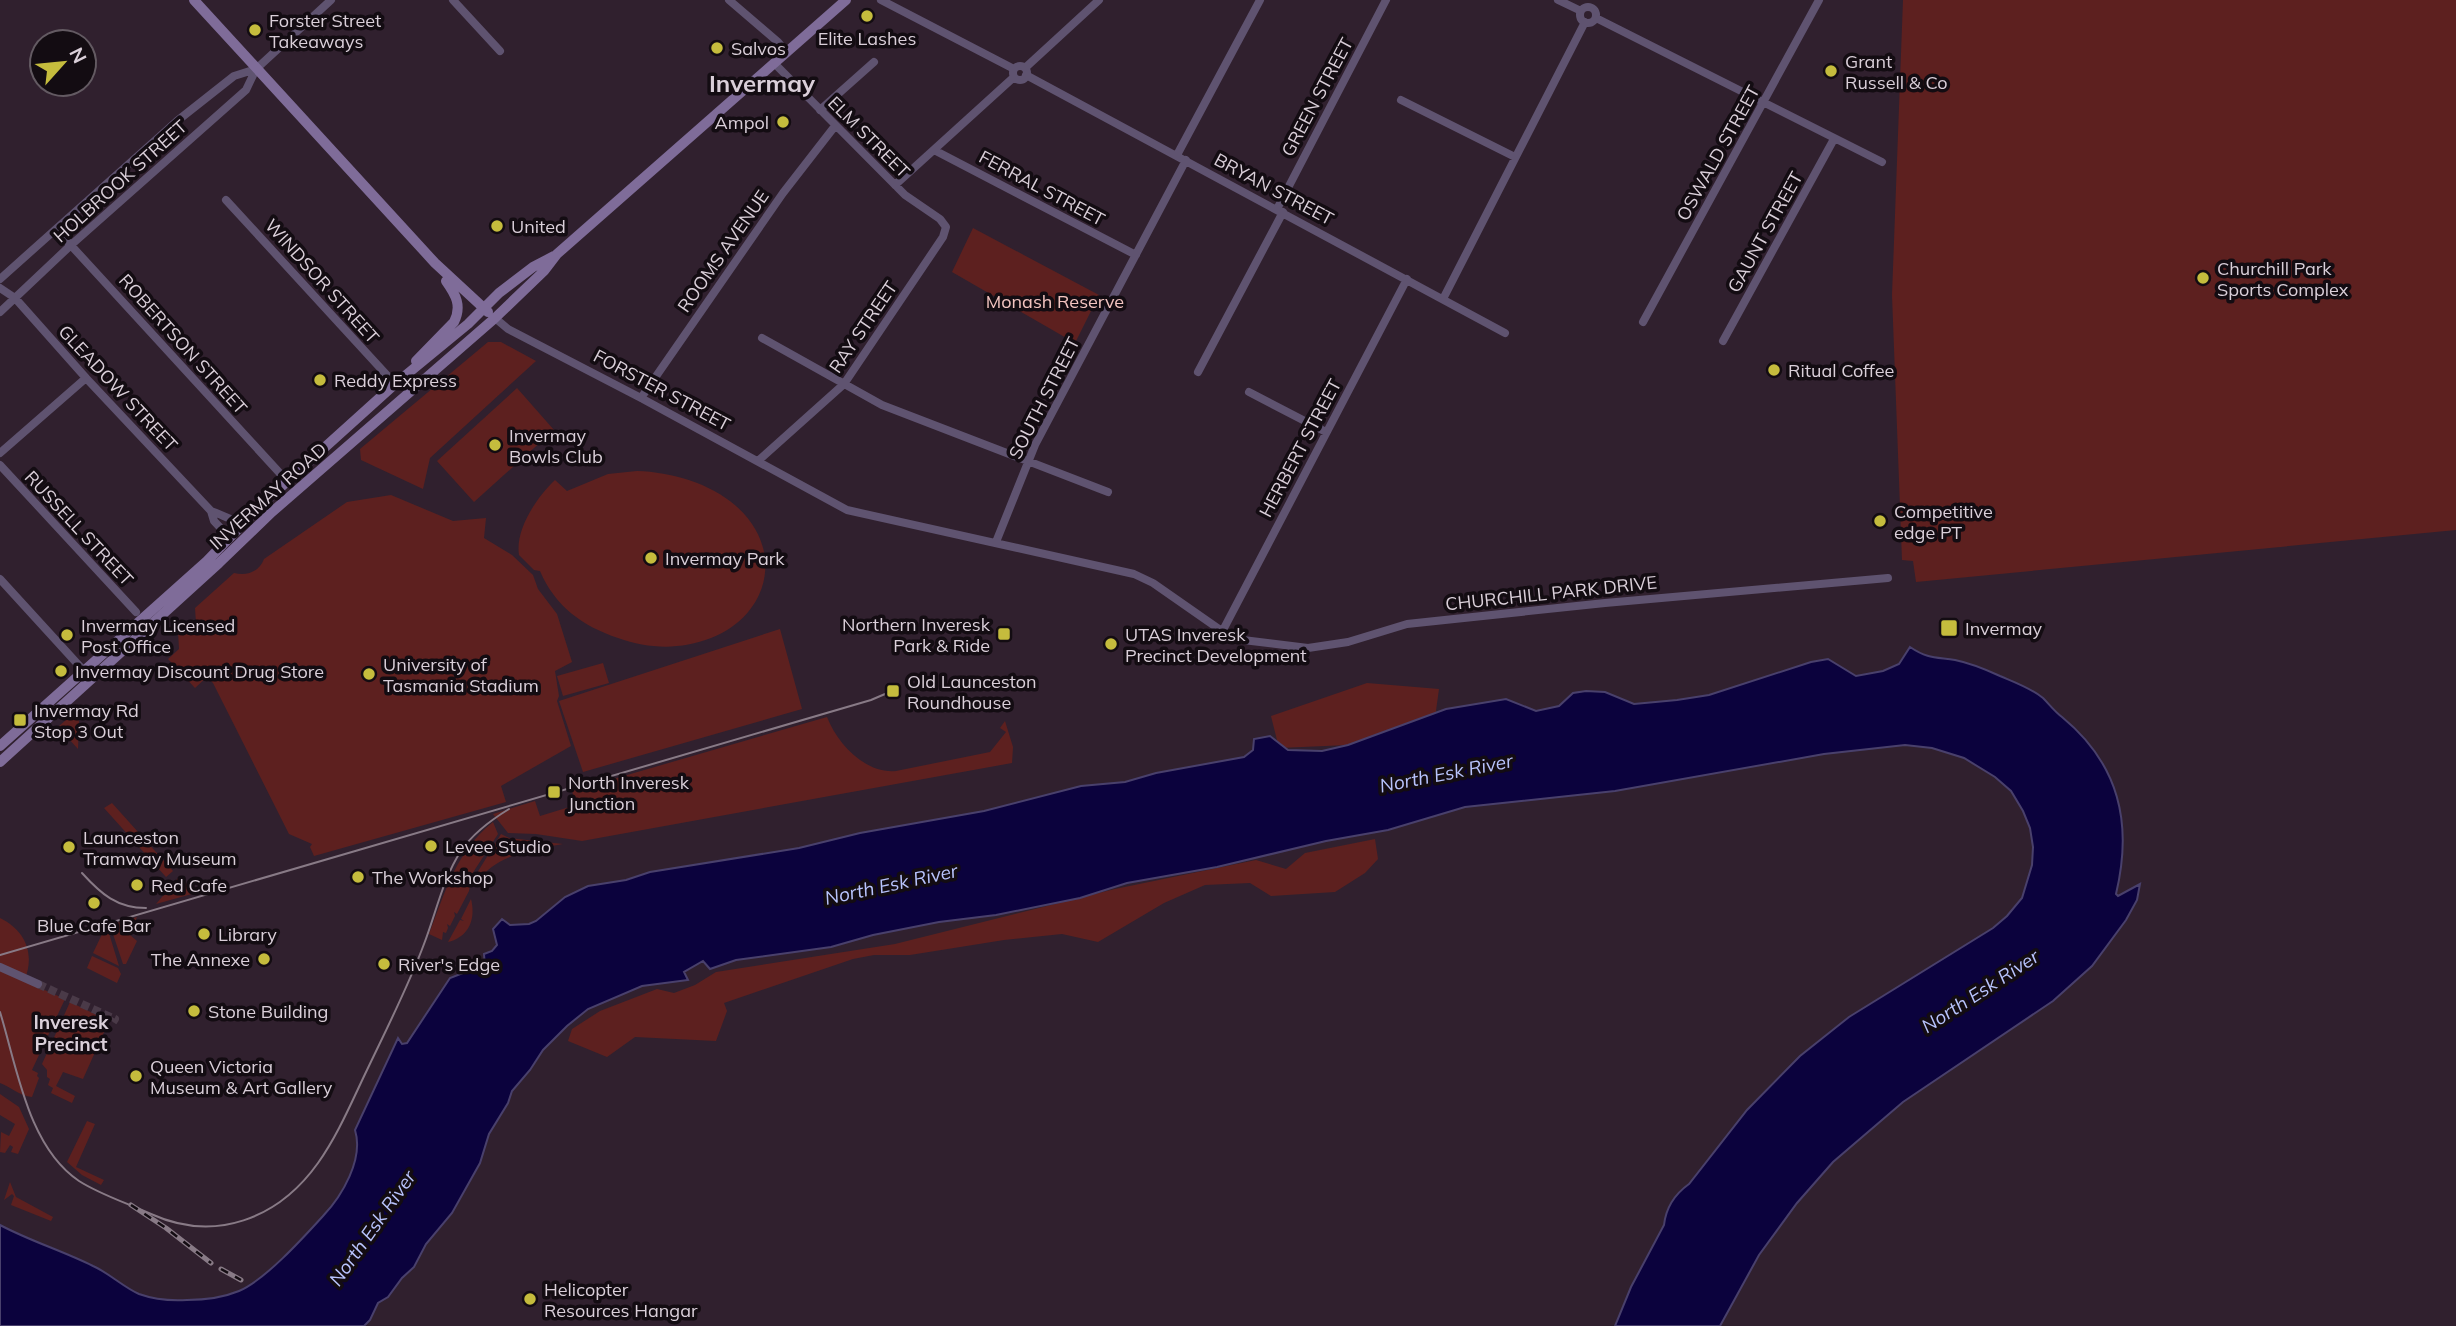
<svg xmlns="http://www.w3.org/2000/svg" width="2456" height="1326" viewBox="0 0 2456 1326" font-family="Mulish,sans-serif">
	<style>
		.green { fill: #5d201f }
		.water { fill: #0b023d; stroke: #49406c; stroke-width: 2 }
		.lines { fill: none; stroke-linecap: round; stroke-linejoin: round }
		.street-tunnel { stroke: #4a3a48; stroke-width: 8; stroke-dasharray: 8 4; stroke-linecap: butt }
		.street { stroke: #5f5370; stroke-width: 8 }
		.secondary { stroke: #7f6c99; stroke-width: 10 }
		.tram { stroke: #887a86; stroke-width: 2 }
		.rail-casing { stroke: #887a86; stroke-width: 5 }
		.rail { stroke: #130c12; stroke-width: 2.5; stroke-dasharray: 8; stroke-linecap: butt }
		.poi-dot { fill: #c5bc3d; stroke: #130c12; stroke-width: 2.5 }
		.labels { text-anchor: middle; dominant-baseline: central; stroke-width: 7; stroke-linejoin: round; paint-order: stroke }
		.poi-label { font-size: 18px; fill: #dacfd9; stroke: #130c12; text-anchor: start }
		.street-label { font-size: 18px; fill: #dacfd9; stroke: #130c12 }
		.park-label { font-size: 18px; fill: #f3c4c0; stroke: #130c12 }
		.water-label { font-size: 19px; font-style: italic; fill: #b8c3fc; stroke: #130c12 }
		.neighbourhood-label { font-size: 19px; font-weight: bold; fill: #dacfd9; stroke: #130c12 }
		.district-label { font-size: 24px; font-weight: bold; fill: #dacfd9; stroke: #130c12 }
	</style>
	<rect width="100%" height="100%" fill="#30202e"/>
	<path class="green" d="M1903,0H2456V530L1916,582L1913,561L1902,560L1892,295Z
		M973,228L1099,295L1075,343L952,272Z
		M501,342L536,361L430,458L423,489L361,460L360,449L488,342Z
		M517,388L554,430L474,502L437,461Z
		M637,471C671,472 710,483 736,506C785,549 770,615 711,638C680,650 649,649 618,638C582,626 555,606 540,571L534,570L519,555C515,529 537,497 555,480L567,491L608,474Z
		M391,495L453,521L486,518L484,538L512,555L533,575L538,589L557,614L572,662L555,671L559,696L557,701L571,746L501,786L506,802L314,856L310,847L312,844L289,834L213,683L207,677L195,688L168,659L179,649L178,631L196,623L195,608L234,573C247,576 259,572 264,559L347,502Z
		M780,629L802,709L583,772L559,701Z
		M603,663L609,683L563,696L557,676Z
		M1367,683L1439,689L1435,718L1348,745L1279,748L1271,716Z
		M75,712L79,721L78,749L58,727Z
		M827,717C837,743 865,774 896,771L990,752L1006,732L1000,728L1005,721L1013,747L1012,763L582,841L536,834L508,833L493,814L535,801L540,816L576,805L572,791Z
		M112,803L173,871L166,877L104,808Z
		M493,822L498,834L472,874L469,891L457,914L454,912L455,916L450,926L447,924L448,928L446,933L443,932L442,940L429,934C445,892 457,850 493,822Z
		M501,834L509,838L563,844C529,850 495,855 474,885L477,873Z
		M1375,839L1378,859L1365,873L1335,892L1271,896L1250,883L1205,885L1164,903L1098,942L1062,934L1004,940L910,955H874L853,959L724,1003L727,1011L716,1041L635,1037L607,1057L568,1041L572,1029L600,1011L657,989L674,993L695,985L716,972L895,944L1115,889L1256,860L1286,869L1305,853Z
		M178,878L199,892L156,904Z
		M471,899C476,919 469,937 448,942L460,920L464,921L461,919Z
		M137,917L130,935L137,941L126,964H123L110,925Z
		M0,918C25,930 36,954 24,981L65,999L32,1070L38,1073L37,1076L39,1078L32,1097C20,1096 11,1087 0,1083Z
		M105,928L108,930L119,966L93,953Z
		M92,956L118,968L121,974L117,983L87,968Z
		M70,1002L109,1021L83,1079L63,1072L56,1086L75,1096L72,1103L51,1093L53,1088L48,1085L50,1079L47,1077V1070L42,1064Z
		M0,1094L19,1107L29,1129L18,1154L11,1152L13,1147L10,1145L5,1153L0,1152L1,1132L9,1136L15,1124L0,1115Z
		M87,1121L95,1124L76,1167L104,1180L101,1185L82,1175L67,1162Z
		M10,1182L16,1197L53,1217L51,1221L11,1205L14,1196L12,1194L4,1200Z"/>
	<path class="water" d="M1910,647C1928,659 1935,657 1955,660C1970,663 1987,670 2000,676C2014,682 2031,688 2043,698C2049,704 2055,712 2062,717C2119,764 2133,823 2116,894L2118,896L2140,884L2137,900L2126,920L2092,966L2053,1001L1903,1102L1833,1162L1797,1203L1759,1255L1720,1326H1615L1631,1287L1664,1225C1666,1207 1675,1194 1689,1184L1747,1110L1800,1056L1849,1017L1993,928L2007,916L2022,898L2032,865L2033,847L2030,828L2023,811L2011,791L1995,777L1964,758L1932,748L1905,745L1824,754L1615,791L1465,807L1388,830L1326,841L1217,867L1127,883L1080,898L996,915L939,922L873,935L831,947L736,960L710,969L703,961L684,972L688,980L642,986L588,1009L567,1026L543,1050L530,1070L512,1091L508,1103L489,1134L480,1163L452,1213L426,1244L414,1267L402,1278L388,1297L378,1303L370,1320L364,1326H0V1225C30,1241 63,1251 93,1266C109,1273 123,1287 139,1294C153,1299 171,1301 187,1300C205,1300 222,1298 239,1291C265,1280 303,1238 323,1216C342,1196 364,1159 355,1130L398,1038L402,1044L407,1043L450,978L476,968H485L484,954L492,951L497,945L493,929L502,919L510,925L529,924L536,921L565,897L588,886L626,880L650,872L799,848L860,833L984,811L1081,786L1125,782L1156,773L1244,757L1253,750L1254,739L1270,736L1288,750L1322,751L1348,745L1446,709L1506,699L1536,711L1559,706L1573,693L1586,691L1605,692L1634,704L1677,700L1709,695L1811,662L1828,659L1856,676L1883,671L1899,664Z"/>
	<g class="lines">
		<path class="street-tunnel" d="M38,984L115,1019L113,1022"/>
		<path class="street" d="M453,0L500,51
			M729,0L778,42L787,53
			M881,0L1014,69
			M1558,0L1581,11
			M1580 15a8 8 0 1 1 16 0a8 8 0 1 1-16 0Z
			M1596,18L1882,162
			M1013 73a7 7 0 1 1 14 0a7 7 0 1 1-14 0Z
			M1025,68L1099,0
			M1026,75L1505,333
			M1401,100L1515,157
			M820,110L874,62
			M934,150L1136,255
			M1177,155L1260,0
			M895,185L1014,77
			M226,200L395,384
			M1277,209L1386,0
			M56,229L287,481
			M0,279L177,121L234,76L256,69
			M0,288L15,298L86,378L211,511L214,521L230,538
			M1443,299L1585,22
			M0,312L71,245L246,90L256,69L331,0
			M495,318L508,329L641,398L847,510L1134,574L1153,583L1229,636L1243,640L1308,648L1348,642L1407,624L1605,603L1888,578
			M1643,322L1819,0
			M762,338L882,405L1108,492
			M1723,341L1834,139
			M1198,372L1283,212
			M1249,392L1326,432
			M641,398L783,193L835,126
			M0,453L86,378
			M758,461L844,384L943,237L946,227L940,219L905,195L774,63
			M0,465L136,612
			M211,511C224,515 232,522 245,522
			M996,542L1035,445L1186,160
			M0,579L84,671
			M1222,632L1407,279
			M0,967L38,984"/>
		<path class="secondary" d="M194,0L435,263L488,312
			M416,361L454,322C462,306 456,295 446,281
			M0,746L207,561L262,504L395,384L468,324L499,293L533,267L554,256
			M0,762L219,563L272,512L495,318L544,271L557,254L846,0"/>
		<path class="tram" d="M82,873C101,894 117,908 146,908
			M0,955L871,700L899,688
			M0,1012C17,1067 28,1147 79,1181C101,1195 127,1203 151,1214C215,1243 278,1219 318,1163C338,1135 352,1101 367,1070C387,1028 408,987 424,944C436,913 443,878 461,851C473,833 491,820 509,809"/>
		<g class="rail-casing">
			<path id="rail" d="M131,1205L166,1228L211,1263
				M221,1269L241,1280"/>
		</g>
		<use href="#rail" class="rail"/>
	</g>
	<g class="poi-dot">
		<circle cx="867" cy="16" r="7"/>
		<circle cx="255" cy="30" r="7"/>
		<circle cx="717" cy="48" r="7"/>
		<circle cx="1831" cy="71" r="7"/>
		<circle cx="783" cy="122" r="7"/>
		<circle cx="497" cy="226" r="7"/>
		<circle cx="2203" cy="278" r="7"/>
		<circle cx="1774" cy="370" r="7"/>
		<circle cx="320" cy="380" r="7"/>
		<circle cx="495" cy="445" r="7"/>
		<circle cx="1880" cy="521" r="7"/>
		<circle cx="651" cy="558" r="7"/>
		<rect x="1940" y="619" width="18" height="18" rx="3.5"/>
		<rect x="997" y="627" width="14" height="14" rx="3.5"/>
		<circle cx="67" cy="635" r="7"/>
		<circle cx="1111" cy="644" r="7"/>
		<circle cx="61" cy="671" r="7"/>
		<circle cx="369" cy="674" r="7"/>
		<rect x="886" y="684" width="14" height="14" rx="3.5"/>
		<rect x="13" y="713" width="14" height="14" rx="3.5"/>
		<rect x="547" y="785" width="14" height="14" rx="3.5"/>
		<circle cx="431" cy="846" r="7"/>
		<circle cx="69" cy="847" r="7"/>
		<circle cx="358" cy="877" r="7"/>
		<circle cx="137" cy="885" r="7"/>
		<circle cx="94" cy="903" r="7"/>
		<circle cx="204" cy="934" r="7"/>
		<circle cx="264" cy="959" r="7"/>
		<circle cx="384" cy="964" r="7"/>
		<circle cx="194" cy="1011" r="7"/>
		<circle cx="136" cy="1076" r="7"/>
		<circle cx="530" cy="1299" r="7"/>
	</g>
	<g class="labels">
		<g class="poi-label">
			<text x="269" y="20">Forster Street<tspan x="269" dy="21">Takeaways</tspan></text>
			<text x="867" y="38" text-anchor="middle">Elite Lashes</text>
			<text x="731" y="48">Salvos</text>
			<text x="1845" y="61">Grant<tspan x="1845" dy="21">Russell &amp; Co</tspan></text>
			<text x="769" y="122" text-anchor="end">Ampol</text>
			<text x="511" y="226">United</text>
			<text x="2217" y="268">Churchill Park<tspan x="2217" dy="21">Sports Complex</tspan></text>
			<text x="1788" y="370">Ritual Coffee</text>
			<text x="334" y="380">Reddy Express</text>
			<text x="509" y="435">Invermay<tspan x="509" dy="21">Bowls Club</tspan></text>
			<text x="1894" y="511">Competitive<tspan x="1894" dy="21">edge PT</tspan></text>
			<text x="665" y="558">Invermay Park</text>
			<text x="990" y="624" text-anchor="end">Northern Inveresk<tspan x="990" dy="21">Park &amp; Ride</tspan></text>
			<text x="81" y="625">Invermay Licensed<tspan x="81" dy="21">Post Office</tspan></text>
			<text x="1965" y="628">Invermay</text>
			<text x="1125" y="634">UTAS Inveresk<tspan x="1125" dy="21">Precinct Development</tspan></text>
			<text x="383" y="664">University of<tspan x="383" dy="21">Tasmania Stadium</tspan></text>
			<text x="75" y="671">Invermay Discount Drug Store</text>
			<text x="907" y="681">Old Launceston<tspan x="907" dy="21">Roundhouse</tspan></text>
			<text x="34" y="710">Invermay Rd<tspan x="34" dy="21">Stop 3 Out</tspan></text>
			<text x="568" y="782">North Inveresk<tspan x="568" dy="21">Junction</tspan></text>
			<text x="83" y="837">Launceston<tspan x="83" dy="21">Tramway Museum</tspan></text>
			<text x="445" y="846">Levee Studio</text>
			<text x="372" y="877">The Workshop</text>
			<text x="151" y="885">Red Cafe</text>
			<text x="94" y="925" text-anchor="middle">Blue Cafe Bar</text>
			<text x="218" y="934">Library</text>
			<text x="250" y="959" text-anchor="end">The Annexe</text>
			<text x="398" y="964">River's Edge</text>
			<text x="208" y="1011">Stone Building</text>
			<text x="150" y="1066">Queen Victoria<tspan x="150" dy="21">Museum &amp; Art Gallery</tspan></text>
			<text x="544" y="1289">Helicopter<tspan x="544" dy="21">Resources Hangar</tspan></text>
		</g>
		<g class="street-label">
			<text transform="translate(1317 97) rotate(-62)">GREEN STREET</text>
			<text transform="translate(869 137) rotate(45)">ELM STREET</text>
			<text transform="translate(1718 153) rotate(-61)">OSWALD STREET</text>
			<text transform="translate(120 181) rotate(-42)">HOLBROOK STREET</text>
			<text transform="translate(1042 188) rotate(28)">FERRAL STREET</text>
			<text transform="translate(1274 189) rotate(28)">BRYAN STREET</text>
			<text transform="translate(1765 232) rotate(-61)">GAUNT STREET</text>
			<text transform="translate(723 251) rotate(-55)">ROOMS AVENUE</text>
			<text transform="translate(322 281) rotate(48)">WINDSOR STREET</text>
			<text transform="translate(863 327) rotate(-56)">RAY STREET</text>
			<text transform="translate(183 344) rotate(48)">ROBERTSON STREET</text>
			<text transform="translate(118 388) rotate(47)">GLEADOW STREET</text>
			<text transform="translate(662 390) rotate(28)">FORSTER STREET</text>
			<text transform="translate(1044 398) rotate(-63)">SOUTH STREET</text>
			<text transform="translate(1300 448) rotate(-62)">HERBERT STREET</text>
			<text transform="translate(268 496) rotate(-42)">INVERMAY ROAD</text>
			<text transform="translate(79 528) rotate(47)">RUSSELL STREET</text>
			<text transform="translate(1551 593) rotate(-6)">CHURCHILL PARK DRIVE</text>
		</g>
		<g class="park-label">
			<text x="1055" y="301">Monash Reserve</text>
		</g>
		<g class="water-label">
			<text transform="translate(1446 773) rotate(-11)">North Esk River</text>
			<text transform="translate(891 884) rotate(-12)">North Esk River</text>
			<text transform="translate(1980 991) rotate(-33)">North Esk River</text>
			<text transform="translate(372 1228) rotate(-55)">North Esk River</text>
		</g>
		<g class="neighbourhood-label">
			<text x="71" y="1022">Inveresk<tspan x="71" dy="22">Precinct</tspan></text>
		</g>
		<g class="district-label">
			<text x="762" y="83">Invermay</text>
		</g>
	</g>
	<g transform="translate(63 63) rotate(63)"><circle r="33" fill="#130c12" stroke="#635a62" stroke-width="2"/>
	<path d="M0-5L12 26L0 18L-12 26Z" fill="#c5bc3d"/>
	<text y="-10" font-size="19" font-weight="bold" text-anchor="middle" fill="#dacfd9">N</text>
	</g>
</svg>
